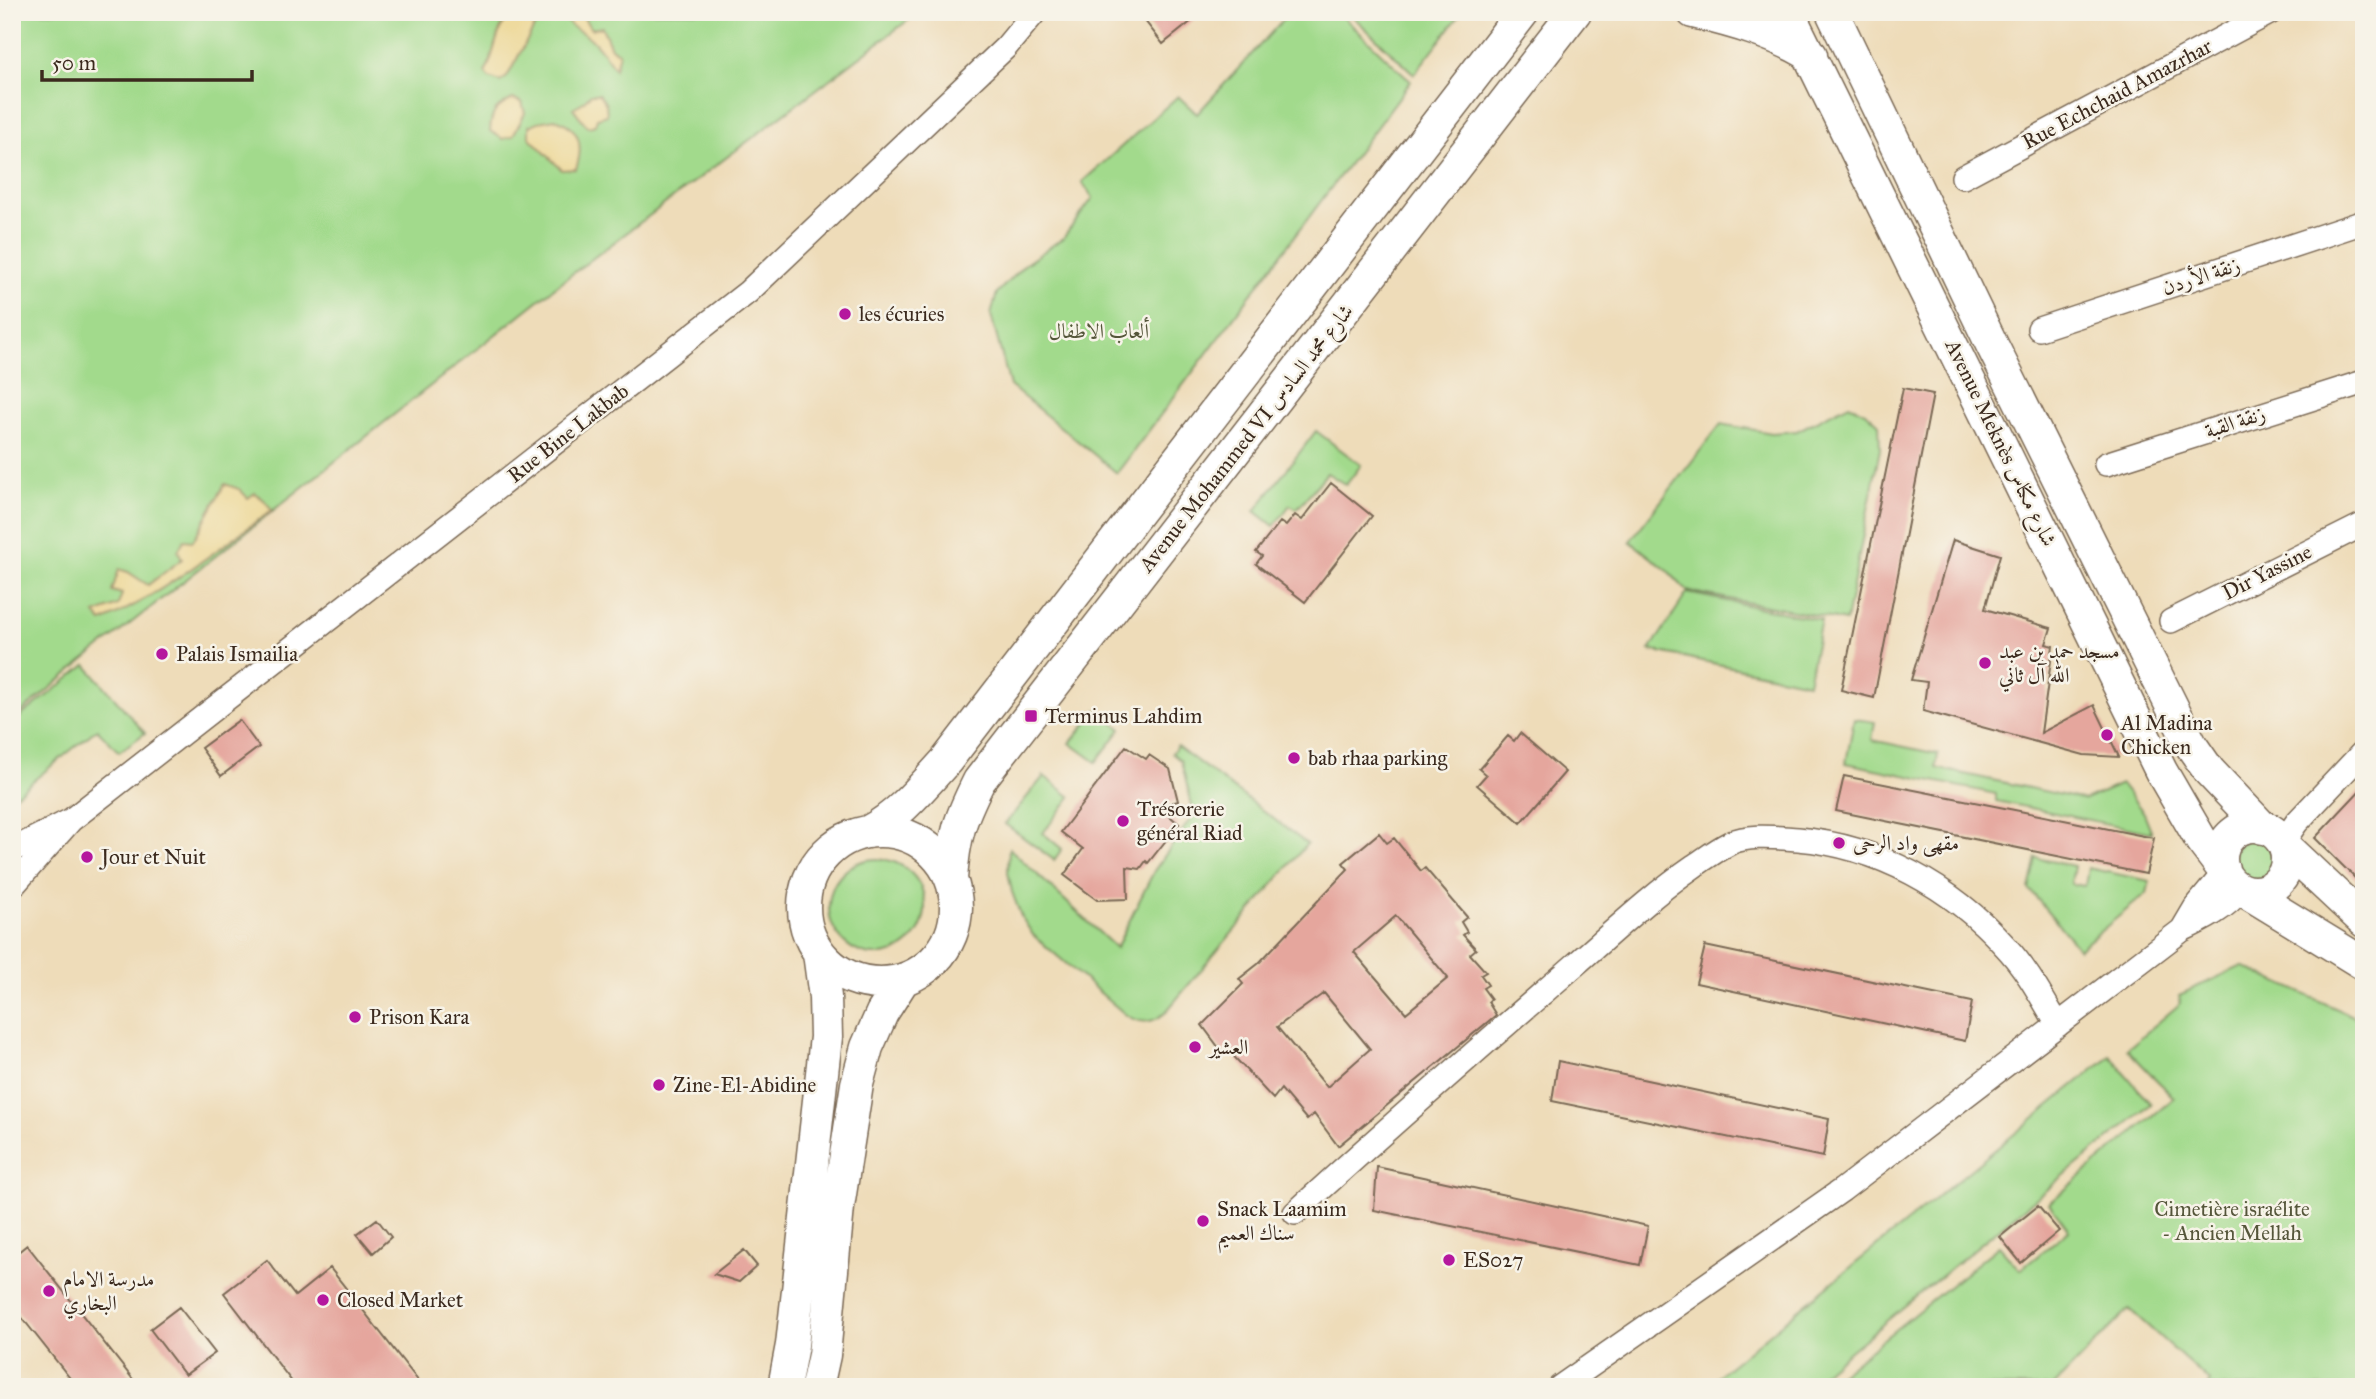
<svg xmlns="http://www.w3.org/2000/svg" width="2376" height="1399" viewBox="0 0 2376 1399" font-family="'IM FELL Great Primer',Amiri,serif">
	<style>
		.green { fill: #a2da8c; stroke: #6e8255; stroke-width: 2 }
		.sand { fill: #eeda9e; stroke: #94825e; stroke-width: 2 }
		.building { fill: #e5a69d; fill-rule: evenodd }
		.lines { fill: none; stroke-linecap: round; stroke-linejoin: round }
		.street-casing { stroke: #7a6854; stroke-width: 26 }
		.secondary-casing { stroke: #7a6854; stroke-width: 35 }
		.street { stroke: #fff; stroke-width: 23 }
		.secondary { stroke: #fff; stroke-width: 32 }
		.poi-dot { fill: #b5179e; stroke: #f7f3e8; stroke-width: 2.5 }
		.labels { text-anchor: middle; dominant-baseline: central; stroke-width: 5; stroke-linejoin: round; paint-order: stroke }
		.street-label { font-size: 21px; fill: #3b2a1e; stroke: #f7f3e8 }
		.poi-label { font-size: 21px; fill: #3b2a1e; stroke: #f7f3e8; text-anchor: start }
		.park-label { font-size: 21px; fill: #55563a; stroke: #f7f3e8 }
	</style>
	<rect width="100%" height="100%" fill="#f7f3e8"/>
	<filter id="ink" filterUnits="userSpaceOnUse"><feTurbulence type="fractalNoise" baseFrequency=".0143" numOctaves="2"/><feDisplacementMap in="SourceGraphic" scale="14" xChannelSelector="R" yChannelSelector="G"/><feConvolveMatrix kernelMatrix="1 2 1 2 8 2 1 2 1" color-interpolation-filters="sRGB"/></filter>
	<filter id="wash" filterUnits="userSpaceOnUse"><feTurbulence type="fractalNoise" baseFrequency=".00686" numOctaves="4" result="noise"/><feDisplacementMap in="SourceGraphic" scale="28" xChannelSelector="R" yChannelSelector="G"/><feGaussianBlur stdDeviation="1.57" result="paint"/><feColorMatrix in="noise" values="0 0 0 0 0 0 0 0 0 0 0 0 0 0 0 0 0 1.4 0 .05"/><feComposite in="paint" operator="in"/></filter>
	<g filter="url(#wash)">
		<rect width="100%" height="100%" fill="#eedcb9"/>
		<path class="green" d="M12,12H919L564,280L83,661L12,720Z
			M1290,12H1338L1411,81L1117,473L1010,386L991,315L997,293L1024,265L1063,238L1093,198L1082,182L1178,96L1197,114Z
			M1348,12H1462L1414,74Z
			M1849,404L1867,413L1879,424L1880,449L1846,621L1687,591L1668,571L1630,541L1721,424L1772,433L1797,431Z
			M1316,431L1361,465L1346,485L1327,473L1297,509L1290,505L1274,526L1255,511Z
			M1687,593L1821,620L1808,683L1650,650Z
			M86,665L145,733L119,752L97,729L12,798V723Z
			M1097,710L1121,729L1096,762L1070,743Z
			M1854,719L1875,722L1872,740L1938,754L1936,768L2085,800L2121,784L2144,813L2152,833L1996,801V794L1846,763Z
			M1177,746L1307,844L1165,1013C1152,1024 1140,1024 1126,1015L1033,935L1021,916L1012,892L1008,872L1009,848L1116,948L1154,871L1194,814L1181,761L1172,753Z
			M1044,776L1071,797L1043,833L1062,849L1054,860L1005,824Z
			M2233 859a21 21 0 1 1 42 0a21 21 0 1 1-42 0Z
			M2036,858L2074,866L2071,884L2085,886L2088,868L2150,881L2147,893L2079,949L2029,889Z
			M829 907a48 48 0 1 1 96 0a48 48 0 1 1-96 0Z
			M2242,966L2364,1021V1387H2207L2210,1382L2129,1309L2053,1387H1824L1999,1246L2020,1270L2069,1230L2049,1203L2174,1098L2127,1049L2181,1003L2179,995Z
			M2110,1056L2151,1104L1806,1387H1704Z"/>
		<path class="sand" d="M515,12H531L535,15L536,24L507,77L500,82L489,78L485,73C495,56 496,21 515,12Z
			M563,12H586L584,18L591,29L602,27L611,48L619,53L615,69C608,60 602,50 594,42C584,29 567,31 563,12Z
			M591,94H599L606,104L607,115L597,118L595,125L588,127L573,108L582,103Z
			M513,99L522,102L525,113L513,136L503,139L490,131C491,112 496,107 513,99Z
			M555,119C580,127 584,145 576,169L562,170L529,137V126L538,122Z
			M225,484L239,489L248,498L255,493L264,500L272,510C219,549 161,594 102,622L95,614L118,605L122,594L112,591L119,569L128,572L148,585L182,559L178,551L184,540L193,541Z"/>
		<g id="blocks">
			<path class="building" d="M1138,12H1203L1163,44Z
				M1903,388L1933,394L1874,698L1841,690Z
				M1331,483L1372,516L1305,602L1256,564L1262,556L1256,552L1280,522L1286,526L1295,515L1302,520Z
				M1953,540L2000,555L1985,609L2051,628L2046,644L2053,646L2041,733L2094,705L2119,757L2084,755L1923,711L1927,682L1911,680Z
				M239,720L259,747L221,776L201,748Z
				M1520,733L1565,772L1521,823L1477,785L1486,775L1479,769L1508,736L1514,741Z
				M1126,746L1146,759L1149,755L1170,769L1178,801L1159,807L1179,824L1148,863L1146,861L1140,869L1127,867L1128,899L1097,900L1064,875L1083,849L1061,832Z
				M1844,776L2154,838L2146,874L1836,811Z
				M2364,786V887L2315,838Z
				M1379,833L1387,843L1394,838L1421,871L1425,868L1467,917L1461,922L1467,932L1463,935L1476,949L1470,954L1486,972L1481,975L1488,985L1483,988L1491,999L1488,1002L1496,1015L1338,1146L1314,1114L1307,1120L1281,1089L1273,1099L1227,1049L1222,1052L1202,1025L1243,984L1239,979L1258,964L1348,869L1343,863ZM1396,916L1448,978L1406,1013L1354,952ZM1324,993L1370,1049L1327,1087L1277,1027Z
				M1705,946L1972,1002L1965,1041L1696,983Z
				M1558,1061L1829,1119L1823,1157L1552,1101Z
				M1377,1167L1648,1226L1640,1265L1374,1210Z
				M2038,1206L2059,1231L2021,1263L2000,1237Z
				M377,1219L391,1237L373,1253L357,1234Z
				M27,1245L139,1387H77L12,1305V1257Z
				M744,1250L757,1266L739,1282L714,1274Z
				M267,1260L295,1296L330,1268L423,1387H296L224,1293Z
				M179,1307L215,1353L185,1375L150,1329Z"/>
		</g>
	</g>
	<g filter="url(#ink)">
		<use href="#blocks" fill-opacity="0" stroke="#7a6854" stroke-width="2"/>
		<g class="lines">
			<g class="street-casing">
				<path id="street" d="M1963,177L2271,12
					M2039,329L2364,222
					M2106,464L2364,382
					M2171,621L2364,524
					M71,820L748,292L1006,47L1035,12
					M2283,842L2297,822L2364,751
					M12,850L71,820L12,887
					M2182,930L2195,908L2224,873
					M1295,1213C1387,1128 1482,1046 1576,964C1615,930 1652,895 1694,866C1706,858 1718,849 1730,843C1750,834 1778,838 1798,839C1878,846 1952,887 2005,946C2027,969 2042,998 2058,1025
					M1560,1387L1842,1190L2182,930C2205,919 2225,909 2241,890"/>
			</g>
			<g class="secondary-casing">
				<path id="secondary" d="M1693,12C1735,22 1774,33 1811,55
					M1788,12L2161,771L2201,840L2223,869
					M1832,12L1992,345L2191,745L2209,771L2263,828
					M2221 859a33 33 0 1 1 66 0a33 33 0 1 1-66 0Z
					M804 907a76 76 0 1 1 152 0a76 76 0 1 1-152 0Z
					M868,832C900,815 922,787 946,761L1523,12
					M2286,848L2364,921
					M951,879C954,836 960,819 979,781L1575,12
					M2245,891L2364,964
					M784,1387L792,1345L826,1037L825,997L819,953
					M817,1387L824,1355L838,1207L857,1084L867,1047L882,1013L903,980"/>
			</g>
			<use href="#street" class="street"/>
			<use href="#secondary" class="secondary"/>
		</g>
	</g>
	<g class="poi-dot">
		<circle cx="845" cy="314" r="7"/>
		<circle cx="162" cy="654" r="7"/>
		<circle cx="1985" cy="663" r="7"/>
		<rect x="1024" y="709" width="14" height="14" rx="3.5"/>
		<circle cx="2107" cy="735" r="7"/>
		<circle cx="1294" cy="758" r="7"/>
		<circle cx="1123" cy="821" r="7"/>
		<circle cx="1839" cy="843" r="7"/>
		<circle cx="87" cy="857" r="7"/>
		<circle cx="355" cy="1017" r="7"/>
		<circle cx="1195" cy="1047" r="7"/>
		<circle cx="659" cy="1085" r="7"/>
		<circle cx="1203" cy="1221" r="7"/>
		<circle cx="1449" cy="1260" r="7"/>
		<circle cx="49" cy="1291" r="7"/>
		<circle cx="323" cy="1300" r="7"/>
	</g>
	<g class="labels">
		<g class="street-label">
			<text transform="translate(2117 94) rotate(-28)">Rue Echchaid Amazrhar</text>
			<text transform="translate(2201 276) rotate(-18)">زنقة الأردن</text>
			<text transform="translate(2235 422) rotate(-18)">زنقة القبة</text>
			<text transform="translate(568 433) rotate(-38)">Rue Bine Lakbab</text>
			<text transform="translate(1246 438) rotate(-52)">Avenue Mohammed VI شارع محمد السادس</text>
			<text transform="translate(2001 443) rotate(64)">Avenue Meknès شارع مكناس</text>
			<text transform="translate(2267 572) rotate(-27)">Dir Yassine</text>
		</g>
		<g class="poi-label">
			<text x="859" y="314">les écuries</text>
			<text x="1999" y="651">مسجد حمد بن عبد<tspan x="1999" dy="24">الله آل ثاني</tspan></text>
			<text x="176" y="654">Palais Ismailia</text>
			<text x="1045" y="716">Terminus Lahdim</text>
			<text x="2121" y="723">Al Madina<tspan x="2121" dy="24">Chicken</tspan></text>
			<text x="1308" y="758">bab rhaa parking</text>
			<text x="1137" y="809">Trésorerie<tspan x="1137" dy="24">général Riad</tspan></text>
			<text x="1853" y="843">مقهى واد الرحى</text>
			<text x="101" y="857">Jour et Nuit</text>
			<text x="369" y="1017">Prison Kara</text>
			<text x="1209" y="1047">العشير</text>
			<text x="673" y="1085">Zine-El-Abidine</text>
			<text x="1217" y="1209">Snack Laamim<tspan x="1217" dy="24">سناك العميم</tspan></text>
			<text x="1463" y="1260">ES027</text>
			<text x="63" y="1279">مدرسة الامام<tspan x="63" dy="24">البخاري</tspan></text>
			<text x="337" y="1300">Closed Market</text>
		</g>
		<g class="park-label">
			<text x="1099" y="331">ألعاب الاطفال</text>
			<text x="2232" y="1209">Cimetière israélite<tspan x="2232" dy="24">- Ancien Mellah</tspan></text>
		</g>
	</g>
	<rect width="2376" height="1399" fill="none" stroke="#f7f3e8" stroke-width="42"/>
	<path d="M42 70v10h210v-10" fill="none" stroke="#3b2a1e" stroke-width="3.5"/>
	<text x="52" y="70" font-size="21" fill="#3b2a1e" stroke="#f7f3e8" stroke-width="5" paint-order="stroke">50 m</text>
</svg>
